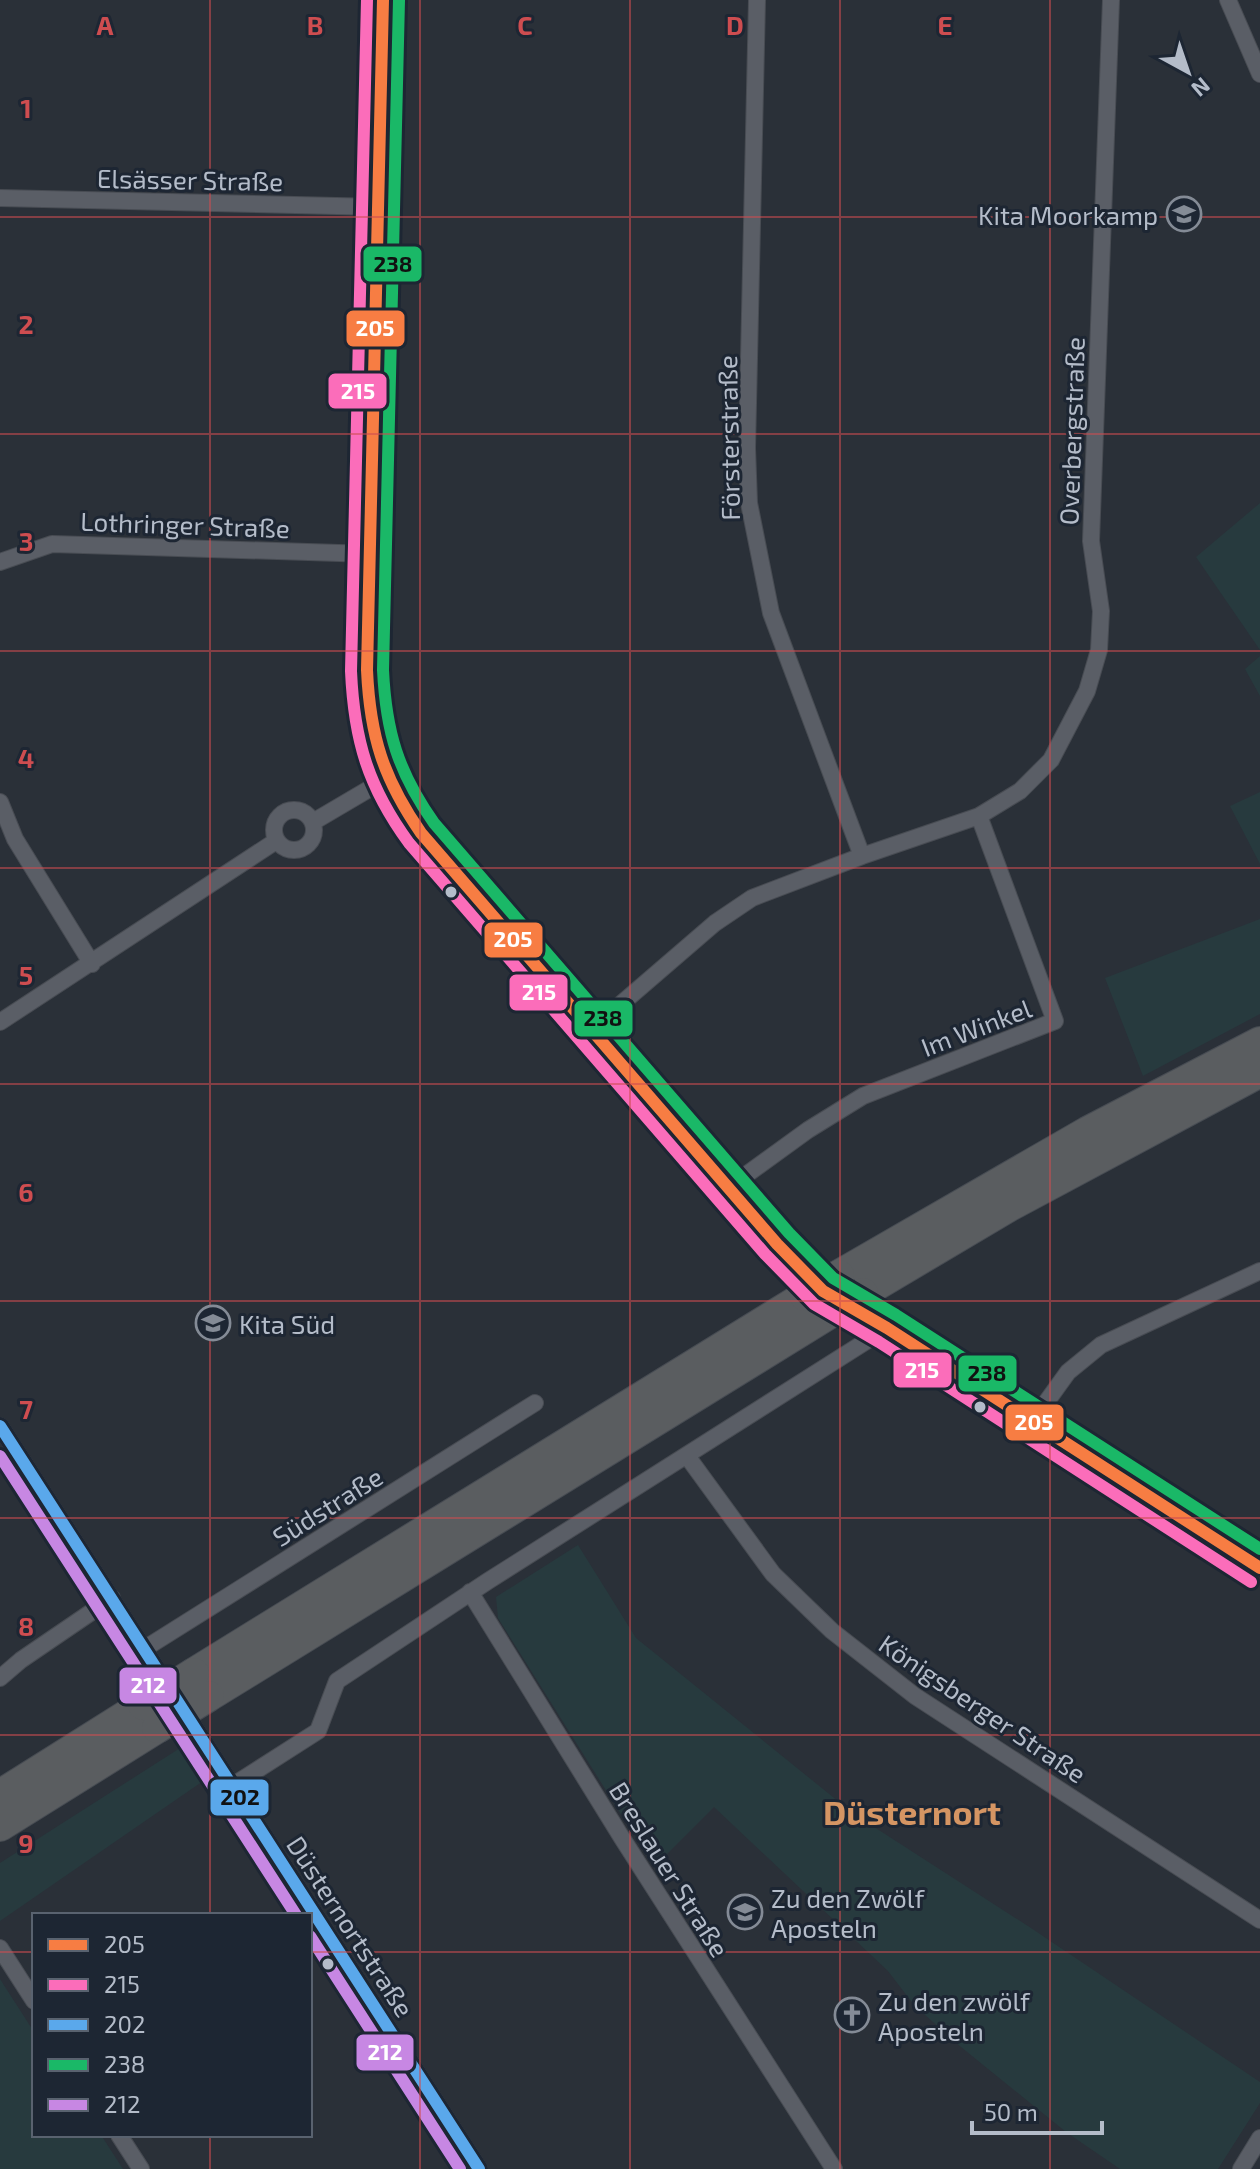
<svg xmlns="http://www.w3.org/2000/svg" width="1260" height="2169" viewBox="0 0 1260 2169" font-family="'Exo 2',sans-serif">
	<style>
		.green { fill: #273a3e }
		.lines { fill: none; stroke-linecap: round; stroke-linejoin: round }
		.minor-casing { stroke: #484c53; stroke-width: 18 }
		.motorway-casing { stroke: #474c53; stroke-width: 32 }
		.minor { stroke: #5a5e66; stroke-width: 16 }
		.motorway { stroke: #5a5d60; stroke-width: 30 }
		.motorway-bridge-casing { stroke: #474c53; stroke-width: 32; stroke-linecap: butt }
		.motorway-bridge { stroke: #5a5d60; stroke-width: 30 }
		.bus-1-casing { stroke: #1d2633; stroke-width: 18 }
		.bus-2-casing { stroke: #1d2633; stroke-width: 18 }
		.bus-3-casing { stroke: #1d2633; stroke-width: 18 }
		.bus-4-casing { stroke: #1d2633; stroke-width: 18 }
		.bus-5-casing { stroke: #1d2633; stroke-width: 18 }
		.bus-1 { stroke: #f77d43; stroke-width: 12 }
		.bus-2 { stroke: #fb6dba; stroke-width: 12 }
		.bus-3 { stroke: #5aa8eb; stroke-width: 12 }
		.bus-4 { stroke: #1ab867; stroke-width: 12 }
		.bus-5 { stroke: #c787e3; stroke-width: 12 }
		.grid { fill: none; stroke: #ce4d50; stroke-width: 2; stroke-opacity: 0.55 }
		.bus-dot { fill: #b4bcc9; stroke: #1d2633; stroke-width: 3 }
		.labels { text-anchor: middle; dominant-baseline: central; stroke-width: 6; stroke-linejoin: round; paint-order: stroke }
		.street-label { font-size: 26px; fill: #b4bcc9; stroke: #1d2633 }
		.poi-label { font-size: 26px; fill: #b4bcc9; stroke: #1d2633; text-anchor: start }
		.district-label { font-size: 34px; font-weight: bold; fill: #d59563; stroke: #1d2633 }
		.grid-label { font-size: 26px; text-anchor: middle; font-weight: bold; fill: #ce4d50; stroke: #1d2633; stroke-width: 6; stroke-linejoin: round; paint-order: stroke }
		.line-badge { stroke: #1d2633; stroke-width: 3 }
		.badge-label { font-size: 22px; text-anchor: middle; font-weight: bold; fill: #fff }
		.pale-badge-label { font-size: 22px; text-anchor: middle; font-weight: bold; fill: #111 }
	</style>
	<rect width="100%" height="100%" fill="#2a3038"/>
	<path class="green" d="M1260,503V650L1196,557Z
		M1260,656V696L1245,669Z
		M1260,792V864L1230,806Z
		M1260,919V1014L1143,1076L1105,978Z
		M578,1545L636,1638L854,1814L1031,1928L1260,2082V2103L1218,2169H1120L1066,2132L961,2047L914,2005L888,1971L714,1807L654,1867L498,1618L496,1597Z
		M188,1743L209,1777L0,1921V1863Z
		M0,1979L34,2032V2135H101L123,2169H0Z"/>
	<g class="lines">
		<g class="minor-casing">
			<path id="minor" d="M383,0L367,670C369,740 379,776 421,833L777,1244L823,1291
				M757,0L747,448L749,503L771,613L862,856
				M1228,0L1260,74
				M0,198L378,207
				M0,562L52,544L370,554
				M0,802L15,839L92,964
				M274 830a20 20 0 1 1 40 0a20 20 0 1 1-40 0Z
				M313,822L386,779
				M0,1022L276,841
				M592,1029L715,923L752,898L862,856L979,816L1020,791L1051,760L1087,691L1099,650L1101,611L1091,541L1111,0
				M728,1188L808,1130L863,1096L1055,1021L979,816
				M843,1302L887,1328L980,1390L1260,1568
				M1032,1422L1068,1372L1101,1345L1260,1271
				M0,1426L479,2169
				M687,1456L773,1574L832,1631L915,1696L1260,1920
				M470,1592L622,1838L834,2169
				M144,1649L535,1403
				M0,1678L21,1660L112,1598
				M232,1786L318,1731L337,1681L488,1581L887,1328
				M0,1948L34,2001
				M119,2135L141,2169
				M1241,2169L1260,2138"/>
		</g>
		<g class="motorway-casing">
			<path id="motorway" d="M839,1275L1087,1132L1260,1042
				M863,1293L1008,1207L1260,1072
				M194,1673L805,1296
				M209,1696L832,1312
				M0,1795L143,1705
				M0,1826L157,1728"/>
		</g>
		<use href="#minor" class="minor"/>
		<use href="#motorway" class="motorway"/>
		<g class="motorway-bridge-casing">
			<path id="motorway-bridge" d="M805,1296L839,1275
				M832,1312L863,1293
				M143,1705L194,1673
				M157,1728L209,1696"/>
		</g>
		<use href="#motorway-bridge" class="motorway-bridge"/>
		<g class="bus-1-casing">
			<path id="bus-1" d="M383,0L367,670C370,736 383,778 421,833L777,1244L823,1291L887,1328L1260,1568"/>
		</g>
		<g class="bus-2-casing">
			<path id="bus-2" d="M367,0L351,671C354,740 368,787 409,843L765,1254L814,1304L879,1342L1251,1582"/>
		</g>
		<g class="bus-3-casing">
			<path id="bus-3" d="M0,1426L479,2169"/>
		</g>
		<g class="bus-4-casing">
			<path id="bus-4" d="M399,0L383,670C386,732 398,772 434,823L789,1233L833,1278L896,1315L1260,1549"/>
		</g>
		<g class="bus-5-casing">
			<path id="bus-5" d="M0,1456L296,1915
				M310,1936L460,2169"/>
		</g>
		<use href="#bus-1" class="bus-1"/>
		<use href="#bus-2" class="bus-2"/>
		<use href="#bus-3" class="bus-3"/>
		<use href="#bus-4" class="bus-4"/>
		<use href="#bus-5" class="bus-5"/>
	</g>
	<path class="grid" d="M210,0V1915M420,0V2169M630,0V2169M840,0V2169M1050,0V2169M0,217H1260M0,434H1260M0,651H1260M0,868H1260M0,1084H1260M0,1301H1260M0,1518H1260M0,1735H1260M0,1952H34M310,1952H1260M210,2135V2169"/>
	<defs>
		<g id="school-ring" transform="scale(1.8)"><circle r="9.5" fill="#1d2633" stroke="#848b96" stroke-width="1.5"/><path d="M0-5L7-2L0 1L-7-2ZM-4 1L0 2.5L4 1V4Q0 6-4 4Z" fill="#848b96"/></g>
		<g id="church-ring" transform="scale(1.8)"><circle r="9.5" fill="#1d2633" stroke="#848b96" stroke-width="1.5"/><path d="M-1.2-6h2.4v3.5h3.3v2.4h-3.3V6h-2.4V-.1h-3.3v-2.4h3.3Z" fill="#848b96"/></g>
	</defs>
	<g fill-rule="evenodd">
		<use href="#school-ring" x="1184" y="214"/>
		<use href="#school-ring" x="213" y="1323"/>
		<use href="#school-ring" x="745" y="1912"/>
		<use href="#church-ring" x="852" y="2015"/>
	</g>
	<g class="bus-dot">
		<circle cx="451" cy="892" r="7"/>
		<circle cx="980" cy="1407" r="7"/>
		<circle cx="328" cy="1964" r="7"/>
	</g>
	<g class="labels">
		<g class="street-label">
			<text transform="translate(190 179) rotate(1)">Elsässer Straße</text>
			<text transform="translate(1071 431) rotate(-88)">Overbergstraße</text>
			<text transform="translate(728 438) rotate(-91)">Försterstraße</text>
			<text transform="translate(185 524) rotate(2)">Lothringer Straße</text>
			<text transform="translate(976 1027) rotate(-21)">Im Winkel</text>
			<text transform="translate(327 1506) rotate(-32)">Südstraße</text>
			<text transform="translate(983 1708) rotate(34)">Königsberger Straße</text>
			<text transform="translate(670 1869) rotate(58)">Breslauer Straße</text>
			<text transform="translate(351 1926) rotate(57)">Düsternortstraße</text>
		</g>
		<g class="poi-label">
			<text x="1158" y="214" text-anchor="end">Kita Moorkamp</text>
			<text x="239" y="1323">Kita Süd</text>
			<text x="771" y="1897">Zu den Zwölf<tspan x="771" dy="30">Aposteln</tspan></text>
			<text x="878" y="2000">Zu den zwölf<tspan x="878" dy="30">Aposteln</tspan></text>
		</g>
		<g class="district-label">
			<text x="912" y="1811">Düsternort</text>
		</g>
	</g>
	<g class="grid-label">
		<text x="105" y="35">A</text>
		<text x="315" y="35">B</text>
		<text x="525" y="35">C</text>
		<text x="735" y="35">D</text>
		<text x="945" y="35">E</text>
		<text x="26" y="118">1</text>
		<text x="26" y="334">2</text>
		<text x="26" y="551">3</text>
		<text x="26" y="768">4</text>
		<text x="26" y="985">5</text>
		<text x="26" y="1202">6</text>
		<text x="26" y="1419">7</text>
		<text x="26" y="1636">8</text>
		<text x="26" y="1853">9</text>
	</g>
	<g class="line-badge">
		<rect x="362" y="245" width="61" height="38" rx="8" fill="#1ab867"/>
		<rect x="345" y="309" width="61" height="39" rx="8" fill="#f77d43"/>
		<rect x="327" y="372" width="61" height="38" rx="8" fill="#fb6dba"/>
		<rect x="483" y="921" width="61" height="38" rx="8" fill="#f77d43"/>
		<rect x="508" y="973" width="61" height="39" rx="8" fill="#fb6dba"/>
		<rect x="573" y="999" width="61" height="39" rx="8" fill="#1ab867"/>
		<rect x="892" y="1351" width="61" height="38" rx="8" fill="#fb6dba"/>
		<rect x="957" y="1354" width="61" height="39" rx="8" fill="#1ab867"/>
		<rect x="1004" y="1403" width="61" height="39" rx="8" fill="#f77d43"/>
		<rect x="118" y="1666" width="60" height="39" rx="8" fill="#c787e3"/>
		<rect x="209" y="1778" width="61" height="39" rx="8" fill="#5aa8eb"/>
		<rect x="355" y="2033" width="60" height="39" rx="8" fill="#c787e3"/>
	</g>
	<g class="badge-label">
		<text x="375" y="336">205</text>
		<text x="358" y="399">215</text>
		<text x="513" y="947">205</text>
		<text x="539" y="1000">215</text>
		<text x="922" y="1378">215</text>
		<text x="1034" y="1430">205</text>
		<text x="148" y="1693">212</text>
		<text x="385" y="2060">212</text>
	</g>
	<g class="pale-badge-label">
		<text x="393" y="272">238</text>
		<text x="603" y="1026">238</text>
		<text x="987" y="1381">238</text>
		<text x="240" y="1805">202</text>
	</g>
	<rect x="32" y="1913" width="280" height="224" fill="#1d2633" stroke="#59626f" stroke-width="2"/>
	<rect x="48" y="1939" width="40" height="12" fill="#f77d43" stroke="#59626f" stroke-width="2"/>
	<text x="104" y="1953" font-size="24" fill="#b4bcc9">205</text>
	<rect x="48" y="1979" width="40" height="12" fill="#fb6dba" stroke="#59626f" stroke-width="2"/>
	<text x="104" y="1993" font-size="24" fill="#b4bcc9">215</text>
	<rect x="48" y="2019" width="40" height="12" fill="#5aa8eb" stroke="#59626f" stroke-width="2"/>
	<text x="104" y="2033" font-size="24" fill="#b4bcc9">202</text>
	<rect x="48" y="2059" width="40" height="12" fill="#1ab867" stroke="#59626f" stroke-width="2"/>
	<text x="104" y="2073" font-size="24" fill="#b4bcc9">238</text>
	<rect x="48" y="2099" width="40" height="12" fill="#c787e3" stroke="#59626f" stroke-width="2"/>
	<text x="104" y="2113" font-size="24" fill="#b4bcc9">212</text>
	<g transform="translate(1188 72) rotate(140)" stroke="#1d2633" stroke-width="6" paint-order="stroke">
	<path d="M0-6L14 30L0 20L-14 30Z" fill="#b4bcc9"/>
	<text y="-12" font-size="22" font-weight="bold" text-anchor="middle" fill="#b4bcc9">N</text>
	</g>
	<path d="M972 2121v12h130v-12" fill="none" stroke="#b4bcc9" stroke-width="4"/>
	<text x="984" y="2121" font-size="24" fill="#b4bcc9" stroke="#1d2633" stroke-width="6" paint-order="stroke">50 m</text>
</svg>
